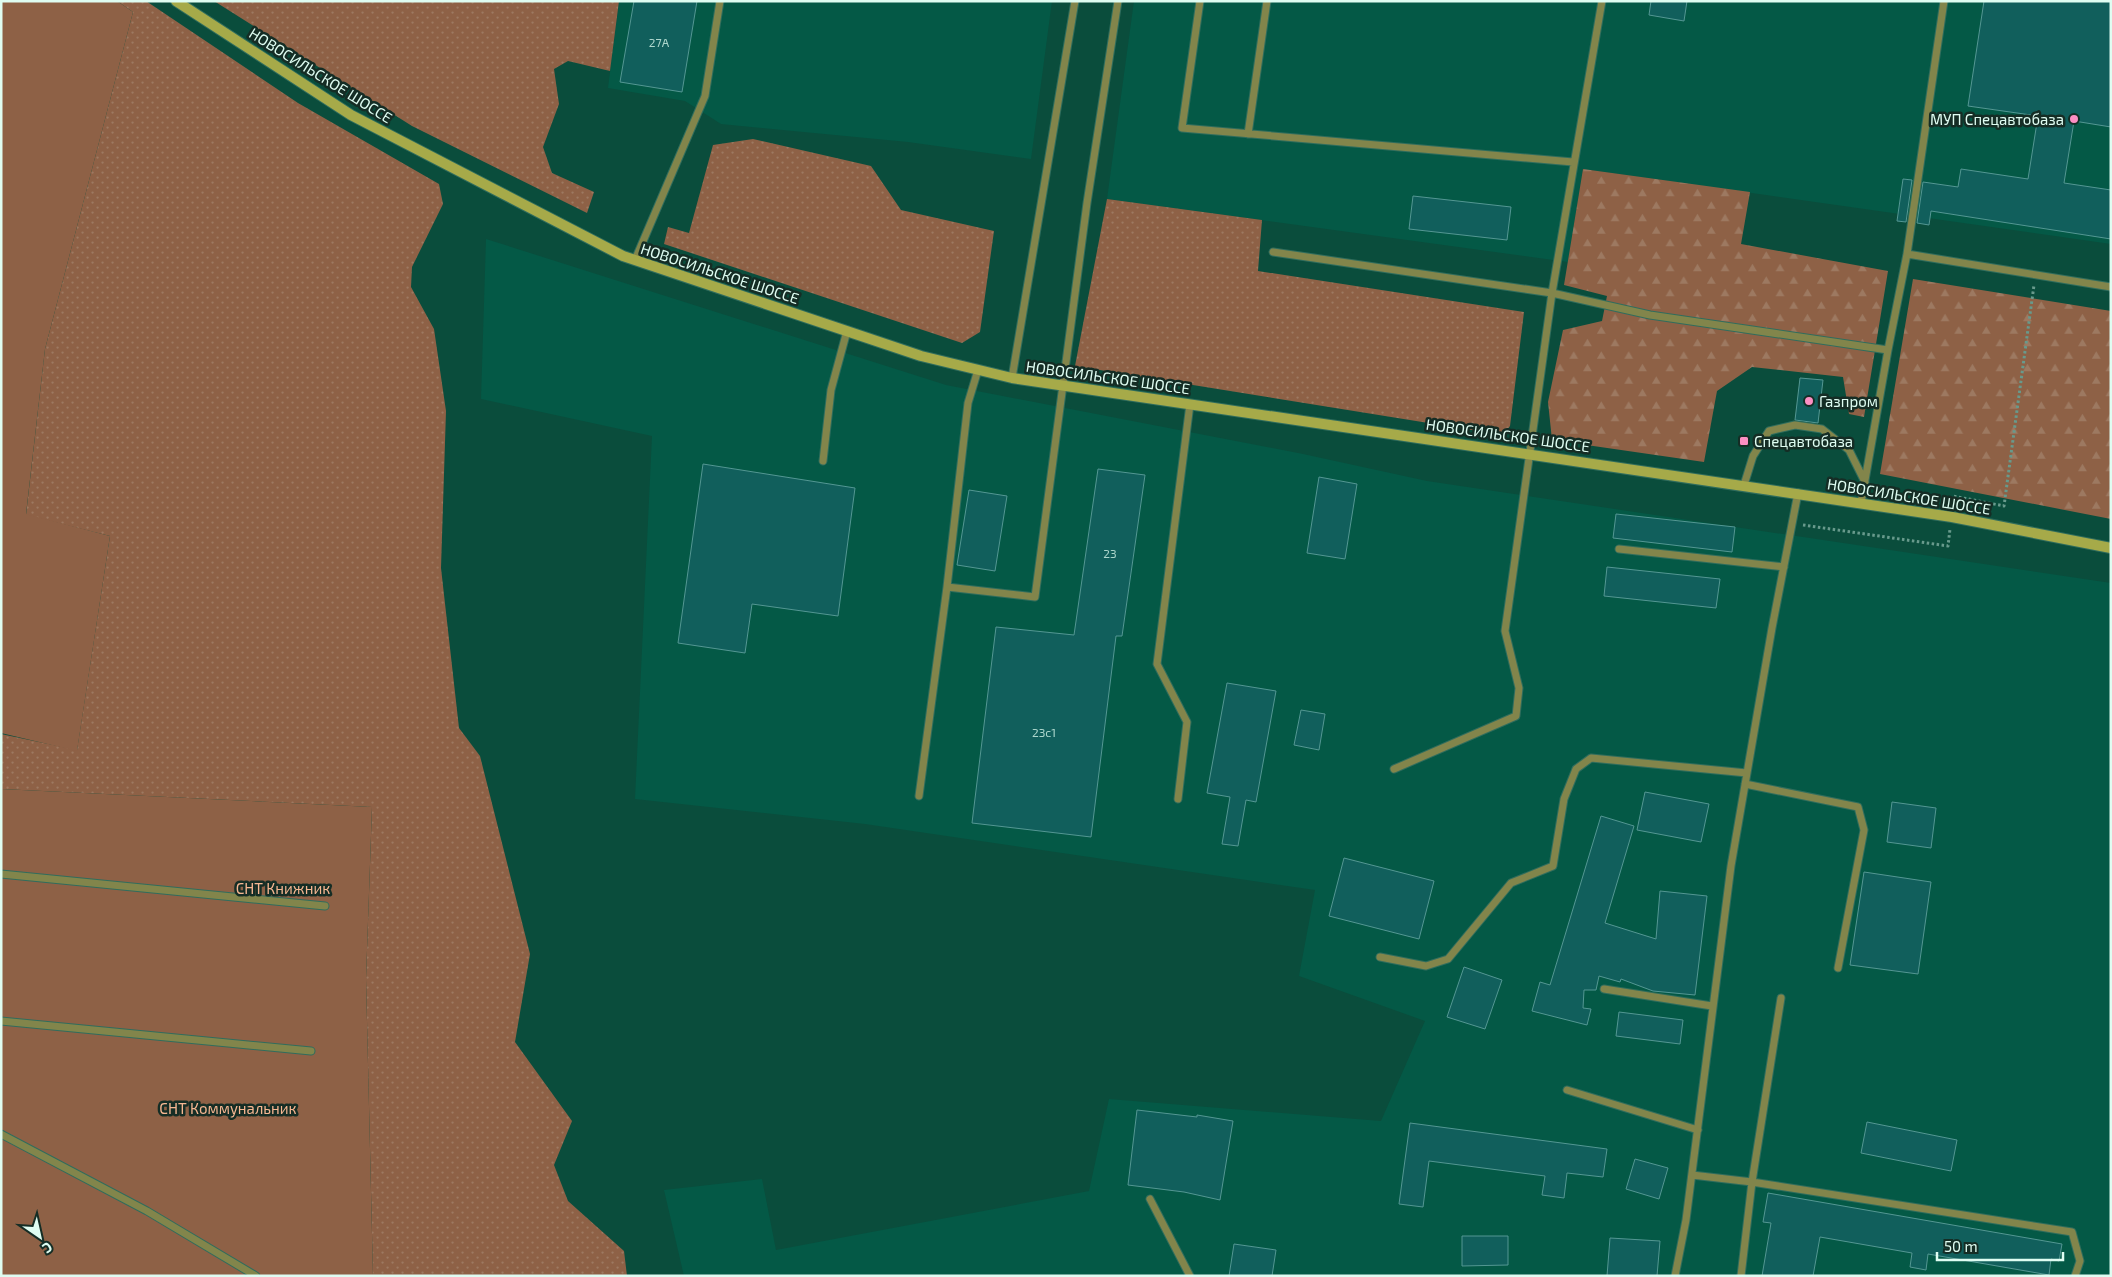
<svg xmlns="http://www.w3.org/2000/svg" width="2112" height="1277" viewBox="0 0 2112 1277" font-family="'Exo 2',sans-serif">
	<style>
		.built { fill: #045946 }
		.grass { fill: url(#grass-dots) }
		.forest { fill: url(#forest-firs) }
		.garden { fill: #8e6146 }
		.building { fill: #115f5c; stroke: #549793 }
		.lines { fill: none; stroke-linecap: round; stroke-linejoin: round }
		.lane-casing { stroke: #306d5d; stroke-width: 9 }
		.secondary-casing { stroke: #306d5d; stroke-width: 12 }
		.path { stroke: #689a8c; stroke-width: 3; stroke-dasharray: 2.5 2.5; stroke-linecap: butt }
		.lane { stroke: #82854b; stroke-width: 7 }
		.secondary { stroke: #a6aa49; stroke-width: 10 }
		.poi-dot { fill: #fc8fc3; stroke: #152d25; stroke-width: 2 }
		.labels { text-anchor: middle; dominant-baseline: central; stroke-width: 5; stroke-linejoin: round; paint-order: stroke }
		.number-label { font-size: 12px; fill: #acd6cc }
		.street-label { font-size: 15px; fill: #dffdf2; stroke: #152d25 }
		.poi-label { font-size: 15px; fill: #dffdf2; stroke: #152d25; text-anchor: start }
		.park-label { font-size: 15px; fill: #f6b792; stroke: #152d25 }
	</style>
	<defs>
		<pattern id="grass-dots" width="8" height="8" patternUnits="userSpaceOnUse" patternTransform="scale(1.25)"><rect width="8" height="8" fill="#8e6146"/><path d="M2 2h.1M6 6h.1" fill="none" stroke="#9d7961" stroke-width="1.8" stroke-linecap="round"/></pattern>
		<pattern id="forest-firs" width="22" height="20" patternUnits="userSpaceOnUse" patternTransform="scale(1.25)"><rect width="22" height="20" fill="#8e6146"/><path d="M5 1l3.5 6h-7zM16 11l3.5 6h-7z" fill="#9d7961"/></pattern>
	</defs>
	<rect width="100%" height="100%" fill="#0a4d3c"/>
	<path class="built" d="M619,1H1052L1031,159L908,142L721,124L685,101L608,88Z
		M1134,1H2111V244L1583,169L1568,262L1107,199Z
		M486,239L946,385L1303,454L1427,481L2111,583V1276H684L664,1190L762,1179L776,1250L1089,1191L1109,1099L1381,1121L1425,1021L1299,976L1315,890L865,824L635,799L652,436L481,399Z"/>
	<path class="grass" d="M117,1H146L298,103L439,184L443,204L412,267L411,287L434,329L446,411L441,568L459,728L480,756L530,954L515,1042L572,1121L554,1165L568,1201L624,1251L627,1276H373L366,979L372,807L1,789V734L77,750L110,536L26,515L45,349L133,12Z
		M214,1H619L610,71L568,61L554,69L559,104L543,147L552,173L594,192L587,213L412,126Z
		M753,139L871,166L901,210L994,231L980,332L962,343L664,244L668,227L689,233L713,145Z
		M1107,199L1262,220L1258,271L1524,312L1510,426L1503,435L1075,366Z"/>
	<path class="forest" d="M1583,169L1750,192L1741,244L1888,271L1864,417L1849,414L1843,377L1752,367L1717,391L1704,462L1552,440L1548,402L1563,330L1602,321L1607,296L1564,285Z
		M1913,279L2111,311V519L1880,474Z"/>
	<path class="garden" d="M1,1H117L133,12L45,349L26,514L110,536L77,751L1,733Z
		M1,789L372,807L366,979L373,1276H1Z"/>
	<path class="building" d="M634,1H697L682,92L620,82Z
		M1651,1H1687L1684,21L1649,15Z
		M1984,1H2111V127L2074,121L2064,183L2111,190V239L1931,211L1929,225L1917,223L1923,182L1958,187L1961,169L2028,179L2038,116L1968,106Z
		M1903,179L1912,180L1906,222L1897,221Z
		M1413,196L1511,207L1507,240L1409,229Z
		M1800,378L1823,380L1818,423L1795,420Z
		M703,464L855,488L838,616L752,604L745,653L678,643Z
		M1098,469L1145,475L1122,636H1116L1091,837L972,823L996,627L1074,635Z
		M1319,477L1357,484L1345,559L1307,553Z
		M969,490L1007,496L995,571L957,565Z
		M1616,514L1735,527L1732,552L1613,538Z
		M1607,567L1720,579L1716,608L1604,596Z
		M1227,683L1276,691L1256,802L1246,800L1238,846L1222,844L1230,797L1207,793Z
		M1301,710L1325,714L1319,750L1294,745Z
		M1645,792L1709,804L1701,842L1637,830Z
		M1892,802L1936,808L1931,848L1887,842Z
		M1601,816L1634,826L1605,923L1656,939L1660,891L1707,896L1695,995L1653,991L1621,979L1620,982L1599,976L1596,990H1584L1583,1008L1591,1009L1587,1025L1532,1011L1540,982L1550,985Z
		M1344,858L1434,881L1419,939L1329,916Z
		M1864,872L1931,882L1918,974L1850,965Z
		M1464,967L1502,980L1485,1029L1447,1017Z
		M1619,1012L1683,1020L1680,1044L1616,1036Z
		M1137,1110L1197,1117V1115L1233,1121L1220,1200L1184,1192L1128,1185Z
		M1867,1122L1957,1140L1951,1171L1861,1153Z
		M1410,1123L1607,1149L1603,1177L1567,1173L1564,1198L1542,1195L1545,1176L1429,1161L1423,1207L1399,1204Z
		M1635,1159L1668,1168L1659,1199L1626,1189Z
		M1768,1193L2062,1244L2059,1261L2051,1259L2049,1275L1928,1254L1926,1270L1910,1267L1912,1253L1820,1237L1813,1276H1762L1771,1223L1763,1222Z
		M1462,1236H1508V1265L1462,1266Z
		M1610,1238L1660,1241L1657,1276H1607Z
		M1234,1244L1276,1250L1272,1276H1229Z"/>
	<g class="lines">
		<g class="lane-casing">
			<path id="lane" d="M1200,1L1182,128L1573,162
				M1248,134L1267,1
				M1273,252L1552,293L1650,315L1888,350L1907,254L1944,1
				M1907,254L2111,287
				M635,260L705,96L720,1
				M978,370L968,403L947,587L1035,597L1087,203L1118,1
				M1012,378L1075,1
				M823,461L831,390L847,331
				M1744,485L1753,456L1769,431L1795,425L1822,429L1849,450L1865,482
				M1861,503L1888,350
				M1619,549L1784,567
				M1394,769L1516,716L1519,688L1505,631L1552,293L1602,1
				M1745,784L1858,807L1864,830L1838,968
				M919,796L947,587
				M1178,799L1187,722L1157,664L1190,404
				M1,874L325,906
				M1380,957L1426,966L1448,959L1511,883L1553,866L1564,799L1576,769L1591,758L1747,773
				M1604,989L1712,1006
				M1,1021L311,1051
				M1567,1090L1698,1130
				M1,1134L147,1211L256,1276
				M1692,1175L1752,1182L1781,998
				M1150,1199L1190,1276
				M1675,1276L1686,1220L1731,866L1772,628L1798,493
				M1741,1276L1752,1182L2072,1232L2080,1261L2075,1276"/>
		</g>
		<g class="secondary-casing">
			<path id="secondary" d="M176,1L351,115L623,256L921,356L1012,378L1952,517L2111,548"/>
		</g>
		<path class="path" d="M1952,505L1953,496L2004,506L2034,285
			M1803,525L1948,546L1950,529"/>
		<use href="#lane" class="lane"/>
		<use href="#secondary" class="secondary"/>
	</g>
	<g class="poi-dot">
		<circle cx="2074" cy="119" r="5"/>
		<circle cx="1809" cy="401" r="5"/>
		<rect x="1739" y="436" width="10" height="10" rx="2.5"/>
	</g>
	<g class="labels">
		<g class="number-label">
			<text x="659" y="42">27А</text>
			<text x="1110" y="553">23</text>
			<text x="1044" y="732">23с1</text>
		</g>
		<g class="street-label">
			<text transform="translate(321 75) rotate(32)">НОВОСИЛЬСКОЕ ШОССЕ</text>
			<text transform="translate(720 273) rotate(18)">НОВОСИЛЬСКОЕ ШОССЕ</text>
			<text transform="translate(1108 377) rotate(8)">НОВОСИЛЬСКОЕ ШОССЕ</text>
			<text transform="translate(1508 435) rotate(8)">НОВОСИЛЬСКОЕ ШОССЕ</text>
			<text transform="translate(1909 496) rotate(9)">НОВОСИЛЬСКОЕ ШОССЕ</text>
		</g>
		<g class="poi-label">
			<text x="2064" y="119" text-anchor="end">МУП Спецавтобаза</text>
			<text x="1819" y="401">Газпром</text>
			<text x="1754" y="441">Спецавтобаза</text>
		</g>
		<g class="park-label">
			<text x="283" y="888">СНТ Книжник</text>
			<text x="228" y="1108">СНТ Коммунальник</text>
		</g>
	</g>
	<rect width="2112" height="1277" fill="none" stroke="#dffdf2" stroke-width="5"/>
	<g transform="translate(40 1237) rotate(146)" stroke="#152d25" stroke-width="4" paint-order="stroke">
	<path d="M0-4L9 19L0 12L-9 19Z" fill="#dffdf2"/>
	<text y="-8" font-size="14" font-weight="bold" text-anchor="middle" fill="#dffdf2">С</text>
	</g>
	<path d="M1937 1252v8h126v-8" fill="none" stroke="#dffdf2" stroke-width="2.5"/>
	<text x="1944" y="1252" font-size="15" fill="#dffdf2" stroke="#152d25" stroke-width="4" paint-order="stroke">50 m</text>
</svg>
